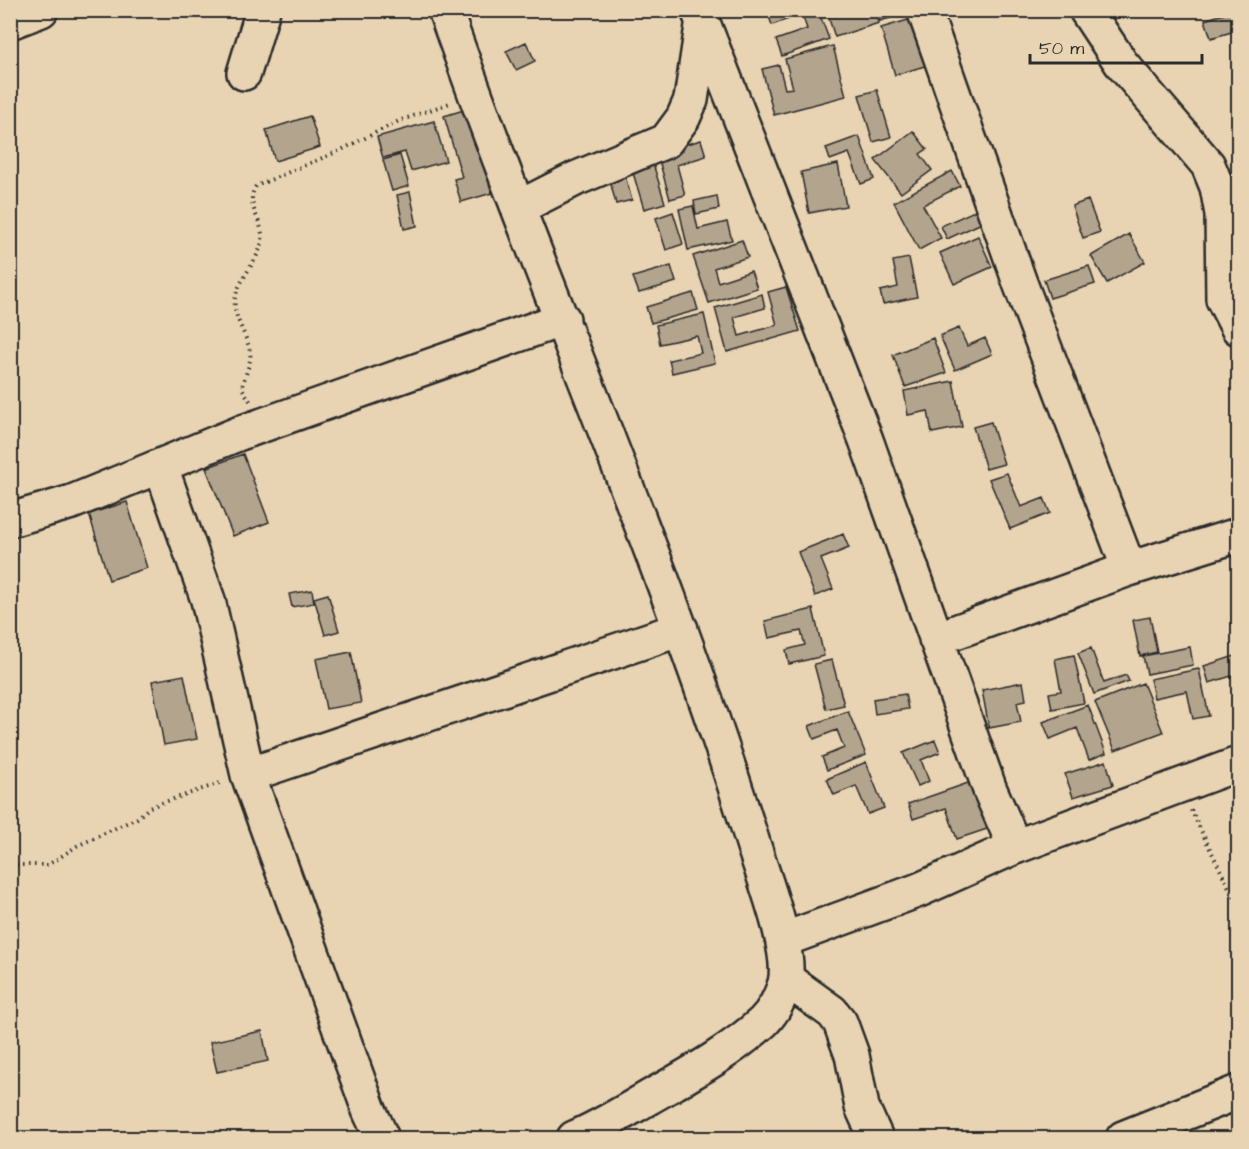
<svg xmlns="http://www.w3.org/2000/svg" width="1249" height="1149" viewBox="0 0 1249 1149" font-family="'Architects Daughter',sans-serif">
	<style>
		.building { fill: #b3a48d; stroke: #2b2b2b; stroke-width: 1.5 }
		.lines { fill: none; stroke-linecap: round; stroke-linejoin: round }
		.minor-casing { stroke: #2b2b2b; stroke-width: 38 }
		.path { stroke: #2b2b2b; stroke-width: 4; stroke-dasharray: 1.5 4.5; stroke-linecap: butt }
		.minor { stroke: #e8d4b2; stroke-width: 33 }
	</style>
	<rect width="100%" height="100%" fill="#e8d4b2"/>
	<filter id="ink" filterUnits="userSpaceOnUse"><feTurbulence type="fractalNoise" baseFrequency=".0167" numOctaves="2"/><feDisplacementMap in="SourceGraphic" scale="12" xChannelSelector="R" yChannelSelector="G"/><feConvolveMatrix kernelMatrix="1 2 1 2 8 2 1 2 1" color-interpolation-filters="sRGB"/></filter>
	<g filter="url(#ink)">
		<path class="building" d="M818,10L829,39L782,56L776,40L807,29L802,14L772,25L767,11Z
			M826,10H875L879,23L835,37Z
			M878,10H911V12L880,21Z
			M1234,10H1238V42L1235,31L1211,38L1205,20Z
			M915,18L928,65L895,75L881,28Z
			M526,42L535,61L516,70L506,51Z
			M833,46L846,96L774,115L762,69L779,65L785,89L793,88L785,59Z
			M877,90L891,137L873,142L859,95Z
			M467,109L492,193L461,202L454,179L462,177L444,116Z
			M310,116L320,147L275,161L266,130Z
			M434,121L446,161L411,171L405,152L383,158L377,137Z
			M913,131L927,149L920,154L932,170L901,193L875,160Z
			M859,136L874,179L861,184L849,153L830,160L826,148Z
			M701,140L706,156L677,165L685,195L670,199L657,153Z
			M400,155L409,186L392,191L383,160Z
			M651,157L665,203L644,209L630,163Z
			M838,164L846,206L809,213L801,172Z
			M623,169L632,200L616,204L608,173Z
			M952,171L960,186L923,205L941,238L919,250L894,202Z
			M410,192L417,226L404,229L397,195Z
			M717,196L719,209L696,214L694,201Z
			M1088,200L1100,232L1083,238L1072,206Z
			M693,206L698,229L727,222L732,240L688,250L679,209Z
			M981,208L986,221L947,239L941,226Z
			M673,212L683,244L666,250L656,218Z
			M1129,234L1145,262L1107,283L1091,256Z
			M978,236L992,267L954,284L940,253Z
			M742,240L748,257L714,268L718,282L751,271L757,288L709,303L693,256Z
			M909,258L917,297L883,304L880,291L898,287L893,261Z
			M671,266L676,282L639,293L633,277Z
			M1089,266L1095,284L1050,298L1044,280Z
			M786,287L800,331L727,352L715,308L762,294L765,308L734,317L739,336L777,325L768,292Z
			M693,293L698,310L651,323L646,307Z
			M704,314L715,363L672,373L669,360L701,353L697,336L660,344L656,325Z
			M959,328L967,346L985,338L992,354L955,370L940,336Z
			M933,338L946,373L905,387L893,355Z
			M953,381L962,427L932,433L928,411L908,415L904,391Z
			M991,422L1004,464L986,469L973,427Z
			M243,454L269,522L233,536L206,468Z
			M1007,473L1021,507L1044,498L1050,513L1010,529L989,479Z
			M127,502L147,568L109,580L89,514Z
			M843,534L849,548L821,559L833,589L815,596L798,552Z
			M312,590L314,603L292,607L289,594Z
			M328,594L339,631L325,635L314,598Z
			M813,609L824,656L789,664L786,650L805,645L801,631L769,638L765,621Z
			M1150,617L1157,652L1140,656L1133,620Z
			M1190,647L1193,665L1147,674L1143,656Z
			M1091,648L1104,683L1126,675L1129,681L1094,694L1078,653Z
			M351,652L361,703L326,709L316,659Z
			M1074,655L1084,703L1052,709L1049,693L1061,691L1055,659Z
			M1238,655V674L1209,683L1204,666Z
			M832,660L844,705L826,709L814,664Z
			M1199,669L1209,716L1193,719L1187,691L1154,698L1150,679Z
			M184,675L197,739L164,745L152,681Z
			M1023,682L1026,700L1017,702L1021,722L989,728L982,690Z
			M1143,683L1163,732L1115,750L1095,702Z
			M905,694L908,709L875,714L873,699Z
			M1088,705L1106,753L1089,760L1077,728L1050,739L1043,722Z
			M848,711L866,755L827,770L822,757L844,748L837,730L814,739L809,726Z
			M935,740L940,752L921,760L929,781L918,786L903,753Z
			M1106,761L1113,785L1073,797L1065,774Z
			M866,762L884,808L868,814L856,786L834,795L827,779Z
			M971,782L987,829L957,839L946,808L913,819L908,804Z
			M262,1031L268,1061L217,1072L210,1042Z"/>
		<g class="lines">
			<g class="minor-casing">
				<path id="minor" d="M445,10C542,288 664,556 751,837C761,871 793,950 785,983C781,996 773,1012 763,1022C729,1053 688,1075 648,1098C624,1112 600,1127 574,1138
					M698,10L866,440L990,790L1015,847
					M924,10L1020,283L1129,569
					M1086,10L1121,63L1208,165L1217,187L1222,214L1223,299L1238,328
					M10,22L41,10
					M244,73L263,10
					M518,208L575,179L666,141L683,118L691,100L702,26
					M161,467L208,600L248,775L369,1110L382,1138
					M10,520L72,502L240,433L563,319
					M936,639L1129,569L1238,535
					M248,775L681,629
					M783,940L919,890L1015,847L1238,764
					M786,979L832,1012L840,1022L852,1055L862,1107L876,1138
					M1123,1138L1238,1092"/>
			</g>
			<path class="path" d="M250,401L242,388C244,377 252,362 250,352C247,334 232,317 235,298C239,278 265,253 262,234C260,217 245,203 256,186L341,150L399,121L450,103
				M1191,810L1238,906
				M10,865H48L77,846L137,818L150,807L223,782"/>
			<use href="#minor" class="minor"/>
		</g>
	</g>
	<rect width="1249" height="1149" fill="none" stroke="#e8d4b2" stroke-width="36"/>
	<rect x="18" y="18" width="1213" height="1113" fill="none" stroke="#2b2b2b" stroke-width="2" filter="url(#ink)"/>
	<path d="M1030 54v9h172v-9" fill="none" stroke="#2b2b2b" stroke-width="3"/>
	<text x="1039" y="54" font-size="18" fill="#2b2b2b" stroke="#e8d4b2" stroke-width="4.5" paint-order="stroke">50 m</text>
</svg>
